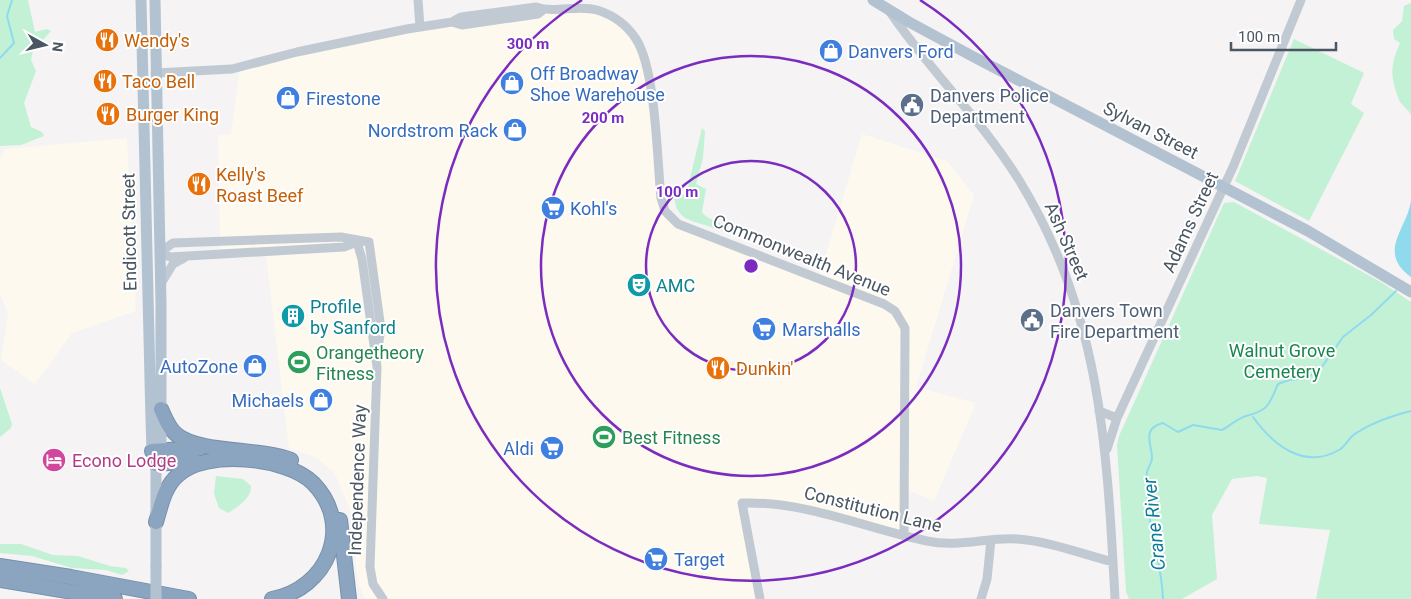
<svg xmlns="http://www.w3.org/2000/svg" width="1411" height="599" viewBox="0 0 1411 599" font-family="Roboto,sans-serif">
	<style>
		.commercial { fill: #fdf9ef }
		.green { fill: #c3f1d5 }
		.water { fill: #90daee }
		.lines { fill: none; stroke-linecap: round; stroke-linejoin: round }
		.stream { stroke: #90daee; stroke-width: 2 }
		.highway-casing { stroke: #7690ad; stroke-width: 16 }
		.minor { stroke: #c1cad2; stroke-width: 9 }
		.major { stroke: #b3c2d1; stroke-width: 11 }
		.highway { stroke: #8ba5c1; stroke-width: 14 }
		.major-bridge { stroke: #b3c2d1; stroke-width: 11 }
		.ring { fill: none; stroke: #7b2cbf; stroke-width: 2.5 }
		.labels { text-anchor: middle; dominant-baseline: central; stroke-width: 4; stroke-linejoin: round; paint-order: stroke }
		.food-label { font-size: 18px; fill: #c56008; stroke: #fff; text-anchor: start }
		.shop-label { font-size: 18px; fill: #366cbe; stroke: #fff; text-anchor: start }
		.service-label { font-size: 18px; fill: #4e5e75; stroke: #fff; text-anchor: start }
		.street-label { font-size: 18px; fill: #4a5661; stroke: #fff }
		.culture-label { font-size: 18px; fill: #0d838f; stroke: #fff; text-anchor: start }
		.park-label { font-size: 18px; fill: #17864f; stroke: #fff }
		.leisure-label { font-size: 18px; fill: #27864d; stroke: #fff; text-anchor: start }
		.hotel-label { font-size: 18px; fill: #b23c85; stroke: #fff; text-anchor: start }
		.water-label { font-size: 19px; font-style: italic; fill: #0c7c9b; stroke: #fff }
		.centre { fill: #7b2cbf; stroke: #fff; stroke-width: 2.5 }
		.ring-label { font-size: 15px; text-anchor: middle; font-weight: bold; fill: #7b2cbf; stroke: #fff; stroke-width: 4; stroke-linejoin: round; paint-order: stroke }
	</style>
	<rect width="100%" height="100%" fill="#f5f3f3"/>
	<path class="commercial" d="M581,7L614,17L644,54L661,198L678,224L819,278L862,134L947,161L974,195L916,387L976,403L934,501L905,489L904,535L836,515L742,503L760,599H365L358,584L351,512L335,474L317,458L289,448L265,247L220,249L218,135L231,134L240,68L334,45Z
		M127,138L136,311L72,333L35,384L1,360L8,315L0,293V160L5,149Z"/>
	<path class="green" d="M0,0H28L35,32L47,29L51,31L33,51L31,60L36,71L24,103L31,127L42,132L44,136L21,145L0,146Z
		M1411,3V115C1408,109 1401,105 1399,100C1390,76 1390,66 1400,43L1394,39L1393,30L1402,21L1404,6Z
		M1294,39L1364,73L1351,104L1364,113L1309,221L1235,181Z
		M702,128L705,131L703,158L696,184L706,189L702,212C708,221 720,220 726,229L724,231C717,230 712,227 705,225C685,219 676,217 674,195L684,194L688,187Z
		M1234,202L1381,282L1411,302V599H1316L1330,530L1259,524L1267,478L1257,476L1232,479L1212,515L1217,579L1182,599H1129L1126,592L1117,445L1119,436L1224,203Z
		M0,388L12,424L11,428L0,437Z
		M216,476L243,479L251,486C252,498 237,507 228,513L219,508L214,494Z
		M0,544H21L53,555L78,556L110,566L126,568L129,571L122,575L106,570L72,568L32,556L0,553Z"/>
	<path class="water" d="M1411,200V277C1376,252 1408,228 1411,200Z"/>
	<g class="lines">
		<path class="stream" d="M0,58L14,43L7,16L12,0
			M1253,417C1273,445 1304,470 1339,450C1347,445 1349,436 1358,432C1372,423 1395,415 1411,411
			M1163,599C1162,565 1150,533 1147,499C1147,491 1146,480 1147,472C1148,467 1152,463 1152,458C1152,445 1141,428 1163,423L1178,432L1193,425L1222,430C1230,426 1238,418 1246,416C1269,410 1269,405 1278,384L1289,380L1306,378L1319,371L1343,337L1371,315L1396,291"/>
		<g class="highway-casing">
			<path id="highway" d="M161,409C165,418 169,429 177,435C199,453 260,448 291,460
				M152,451L200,448
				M156,464L195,461
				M340,520L349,599
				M156,522C161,506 164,487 178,475C205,449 287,457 313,483C355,526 327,589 272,599
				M0,566L71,577L189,599
				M0,580L115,599"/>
		</g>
		<path class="minor" d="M418,0L420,27
			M890,12C930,71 982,120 1019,180C1101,313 1107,448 1115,599
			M452,22L461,17L536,7C556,14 577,4 597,10C613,15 627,25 636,39C656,70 657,159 661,198L665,211L678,224L884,304L895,311L905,328L904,535
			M155,73L232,69L297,52L407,29L452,22L462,25L538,14L543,10
			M357,242L344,247L170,257L160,252L173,243L341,237L369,242L381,329L376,359
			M357,242L362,259L377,367L370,567L373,584L383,599
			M162,282L173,264L184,258
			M1099,411L1117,418
			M1107,449L1117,418L1233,167L1301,0
			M760,599L742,503C807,501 864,528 927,541C958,548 987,537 1017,539C1049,541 1082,554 1113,562
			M981,599L987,579L991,540"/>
		<path class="major" d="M141,0C146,151 147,301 152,451L154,457
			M155,0L161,303V451L156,464V566
			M873,0L909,22L972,56L1308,231L1411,292"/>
		<use href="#highway" class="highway"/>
		<path class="major-bridge" d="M156,566V599"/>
	</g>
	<g class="ring">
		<circle cx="751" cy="266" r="105"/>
		<circle cx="751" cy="266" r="210"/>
		<path d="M920 0A315 315 0 1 1 582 0"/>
	</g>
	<defs>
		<g id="restaurant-disc" transform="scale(1.25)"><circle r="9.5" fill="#e8710a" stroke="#fff"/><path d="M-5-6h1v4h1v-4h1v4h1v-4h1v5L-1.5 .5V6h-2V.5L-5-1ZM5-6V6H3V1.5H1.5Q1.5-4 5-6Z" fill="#fff"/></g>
		<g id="shop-disc" transform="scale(1.25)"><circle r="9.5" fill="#3f7fe0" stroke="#fff"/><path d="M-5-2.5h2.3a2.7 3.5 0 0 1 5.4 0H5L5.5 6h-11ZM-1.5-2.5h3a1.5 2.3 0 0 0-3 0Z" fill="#fff"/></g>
		<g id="civic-disc" transform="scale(1.25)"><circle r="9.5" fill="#5c6f8a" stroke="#fff"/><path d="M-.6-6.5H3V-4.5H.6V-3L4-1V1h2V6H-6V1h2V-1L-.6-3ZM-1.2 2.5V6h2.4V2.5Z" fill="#fff"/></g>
		<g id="supermarket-disc" transform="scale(1.25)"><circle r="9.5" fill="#3f7fe0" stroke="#fff"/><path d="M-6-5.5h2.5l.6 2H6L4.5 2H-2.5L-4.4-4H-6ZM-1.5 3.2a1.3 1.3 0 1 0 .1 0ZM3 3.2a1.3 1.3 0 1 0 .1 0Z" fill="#fff"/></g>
		<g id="theatre-disc" transform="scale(1.25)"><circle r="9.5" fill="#0f9aa8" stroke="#fff"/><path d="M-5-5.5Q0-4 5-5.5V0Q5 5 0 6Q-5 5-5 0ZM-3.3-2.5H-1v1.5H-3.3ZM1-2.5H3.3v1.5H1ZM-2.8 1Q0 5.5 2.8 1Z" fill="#fff"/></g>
		<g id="building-disc" transform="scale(1.25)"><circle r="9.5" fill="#0f9aa8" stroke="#fff"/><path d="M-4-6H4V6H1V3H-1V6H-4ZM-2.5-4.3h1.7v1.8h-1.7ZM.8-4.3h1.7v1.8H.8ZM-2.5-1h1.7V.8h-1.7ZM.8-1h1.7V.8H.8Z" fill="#fff"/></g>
		<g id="stadium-disc" transform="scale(1.25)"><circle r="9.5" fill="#2e9e5b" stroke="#fff"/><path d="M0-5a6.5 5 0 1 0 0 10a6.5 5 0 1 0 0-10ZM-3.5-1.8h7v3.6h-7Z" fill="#fff"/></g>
		<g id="hotel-disc" transform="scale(1.25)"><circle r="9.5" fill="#d1479c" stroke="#fff"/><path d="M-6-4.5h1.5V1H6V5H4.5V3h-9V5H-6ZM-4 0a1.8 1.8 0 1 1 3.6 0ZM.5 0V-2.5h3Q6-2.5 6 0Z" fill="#fff"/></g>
	</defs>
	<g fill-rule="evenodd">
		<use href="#restaurant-disc" x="107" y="40"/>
		<use href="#shop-disc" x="831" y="51"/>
		<use href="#restaurant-disc" x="105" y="81"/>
		<use href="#shop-disc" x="512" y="83"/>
		<use href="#shop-disc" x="288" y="98"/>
		<use href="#civic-disc" x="912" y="105"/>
		<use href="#restaurant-disc" x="108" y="114"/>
		<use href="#shop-disc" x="515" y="130"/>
		<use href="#restaurant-disc" x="199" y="184"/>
		<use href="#supermarket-disc" x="553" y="208"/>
		<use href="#theatre-disc" x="639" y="285"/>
		<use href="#building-disc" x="293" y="316"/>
		<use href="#civic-disc" x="1032" y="320"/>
		<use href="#supermarket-disc" x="764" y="329"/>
		<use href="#stadium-disc" x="299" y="362"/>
		<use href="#shop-disc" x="255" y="366"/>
		<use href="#restaurant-disc" x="718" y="368"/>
		<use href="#shop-disc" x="321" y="400"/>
		<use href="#stadium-disc" x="604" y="437"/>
		<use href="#supermarket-disc" x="552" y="448"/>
		<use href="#hotel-disc" x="54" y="460"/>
		<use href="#supermarket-disc" x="656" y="559"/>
	</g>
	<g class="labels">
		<g class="food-label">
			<text x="124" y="40">Wendy's</text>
			<text x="122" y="81">Taco Bell</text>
			<text x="126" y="114">Burger King</text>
			<text x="216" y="174">Kelly's<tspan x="216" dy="21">Roast Beef</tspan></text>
			<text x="736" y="368">Dunkin'</text>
		</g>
		<g class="shop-label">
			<text x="848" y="51">Danvers Ford</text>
			<text x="530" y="73">Off Broadway<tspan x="530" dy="21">Shoe Warehouse</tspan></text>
			<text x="306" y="98">Firestone</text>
			<text x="498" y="130" text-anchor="end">Nordstrom Rack</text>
			<text x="570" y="208">Kohl's</text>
			<text x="782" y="329">Marshalls</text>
			<text x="238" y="366" text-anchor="end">AutoZone</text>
			<text x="304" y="400" text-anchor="end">Michaels</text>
			<text x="534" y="448" text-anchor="end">Aldi</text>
			<text x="674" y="559">Target</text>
		</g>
		<g class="service-label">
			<text x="930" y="95">Danvers Police<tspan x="930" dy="21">Department</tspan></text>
			<text x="1050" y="310">Danvers Town<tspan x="1050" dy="21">Fire Department</tspan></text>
		</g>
		<g class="street-label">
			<text transform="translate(1151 130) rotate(27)">Sylvan Street</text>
			<text transform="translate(1190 222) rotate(-65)">Adams Street</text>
			<text transform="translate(129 232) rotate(-91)">Endicott Street</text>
			<text transform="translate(1067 241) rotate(66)">Ash Street</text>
			<text transform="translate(802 255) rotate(22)">Commonwealth Avenue</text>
			<text transform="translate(357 480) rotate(-88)">Independence Way</text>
			<text transform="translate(873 509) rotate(14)">Constitution Lane</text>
		</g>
		<g class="culture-label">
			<text x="656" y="285">AMC</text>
			<text x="310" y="306">Profile<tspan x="310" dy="21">by Sanford</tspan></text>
		</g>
		<g class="park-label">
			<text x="1282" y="350">Walnut Grove<tspan x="1282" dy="21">Cemetery</tspan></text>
		</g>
		<g class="leisure-label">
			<text x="316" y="352">Orangetheory<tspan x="316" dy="21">Fitness</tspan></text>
			<text x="622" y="437">Best Fitness</text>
		</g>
		<g class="hotel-label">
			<text x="72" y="460">Econo Lodge</text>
		</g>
		<g class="water-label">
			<text transform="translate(1154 524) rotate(-96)">Crane River</text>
		</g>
	</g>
	<circle cx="751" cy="266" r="8" class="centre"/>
	<g class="ring-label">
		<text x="528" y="49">300 m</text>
		<text x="603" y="123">200 m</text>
		<text x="677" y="197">100 m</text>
	</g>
	<g transform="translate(45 45) rotate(98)" stroke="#ffffff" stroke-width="4" paint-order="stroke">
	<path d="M0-4L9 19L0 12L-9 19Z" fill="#4a5661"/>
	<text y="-8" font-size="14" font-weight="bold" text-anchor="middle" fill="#4a5661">N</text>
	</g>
	<path d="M1231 42v8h105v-8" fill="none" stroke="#4a5661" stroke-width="2.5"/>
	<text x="1238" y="42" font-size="15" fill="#4a5661" stroke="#ffffff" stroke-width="4" paint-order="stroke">100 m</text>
</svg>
